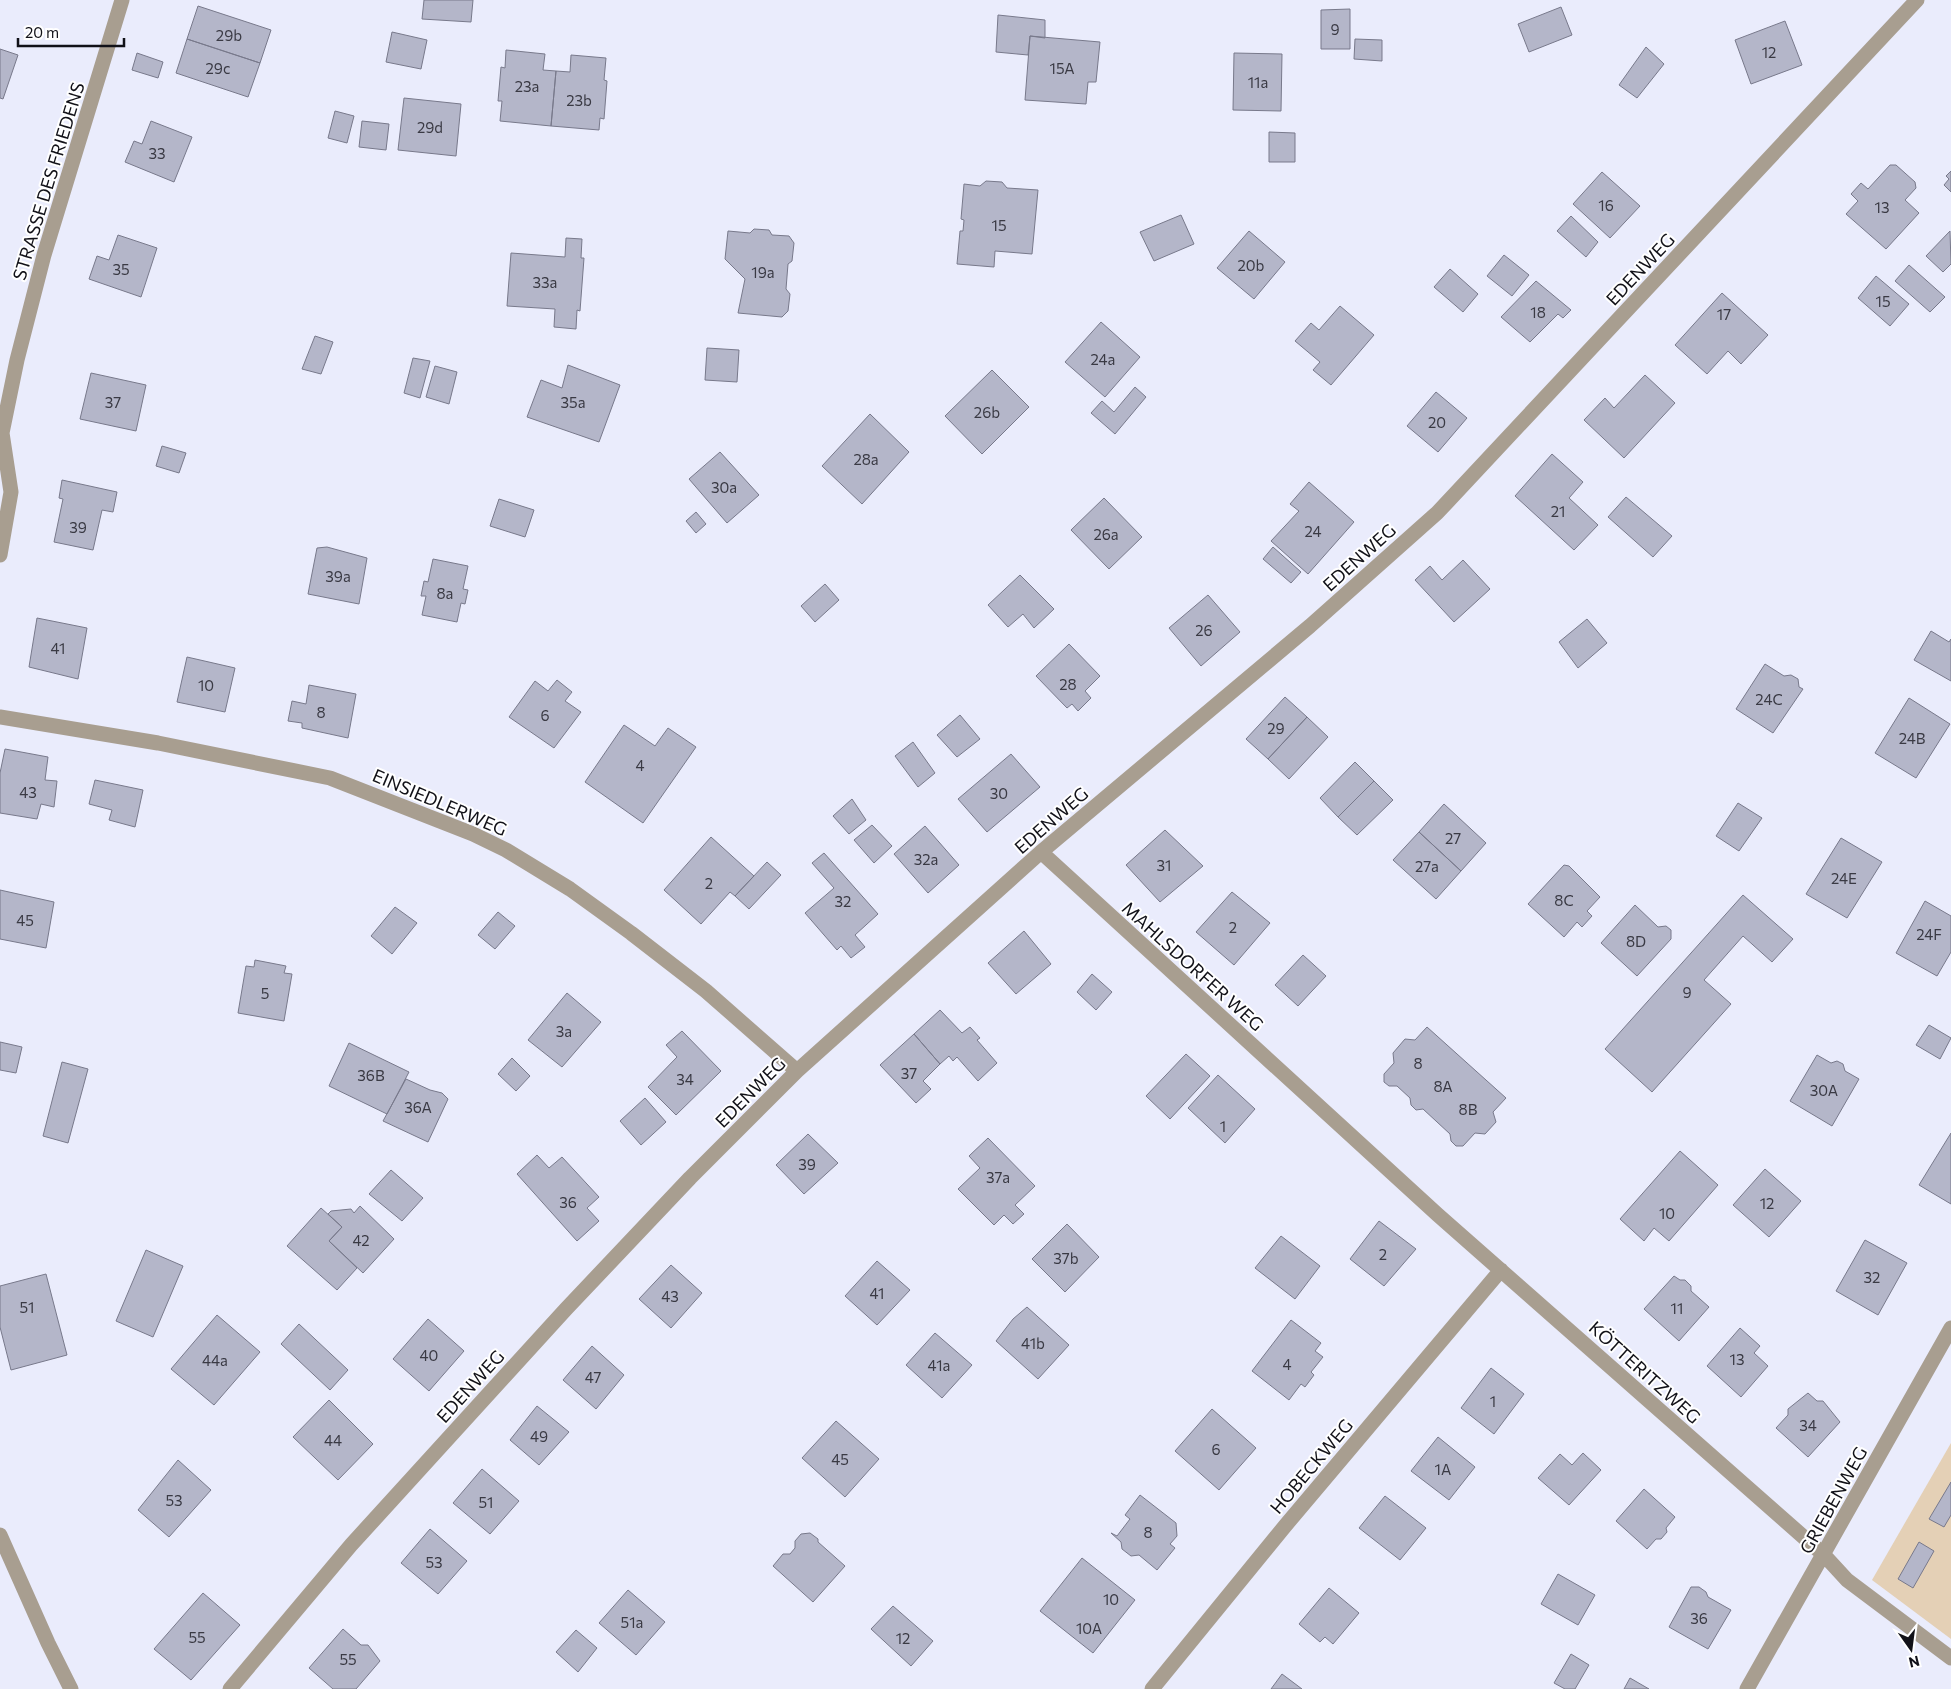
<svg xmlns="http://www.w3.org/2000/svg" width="1951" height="1689" viewBox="0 0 1951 1689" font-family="Commissioner,sans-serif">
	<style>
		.green { fill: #e4d0b6 }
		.building { fill: #b4b6c9; stroke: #78798b }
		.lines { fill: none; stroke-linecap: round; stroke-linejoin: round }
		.minor { stroke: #a89e90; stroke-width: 15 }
		.labels { text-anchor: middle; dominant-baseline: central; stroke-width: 4; stroke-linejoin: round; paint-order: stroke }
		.number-label { font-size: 15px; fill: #3a3a44 }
		.street-label { font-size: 18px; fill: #111118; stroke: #fff }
	</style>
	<rect width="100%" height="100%" fill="#eaecfc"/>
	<path class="green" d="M1951,1443V1639L1872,1580Z"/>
	<path class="building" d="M424,0H473L471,22L422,19Z
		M198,6L271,30L260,63L187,39Z
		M1561,7L1572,35L1529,52L1518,24Z
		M1350,9V49H1321V10Z
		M998,15L1045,20V38L1030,36L1028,55L996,52Z
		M1785,21L1802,65L1751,84L1735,40Z
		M392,32L427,40L421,69L386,62Z
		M1030,36L1100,42L1096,82H1088L1086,104L1025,100Z
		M187,39L260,63L248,97L176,73Z
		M1355,39L1382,40V61L1354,59Z
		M1646,47L1664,64L1637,98L1619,85Z
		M0,49L18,55L3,99L0,98Z
		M506,50L545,54L543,70L556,71L551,126L500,121L502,101H498L501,67L505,68Z
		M137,53L163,62L158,78L132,70Z
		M1234,53L1282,54L1281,111L1233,110Z
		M571,55L606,58L604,80L607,81L604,119L600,118L599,130L551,126L556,71L570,72Z
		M404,98L461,104L456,156L398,150Z
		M335,111L354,116L347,143L328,138Z
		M151,121L192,137L174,182L125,162L134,141L142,144Z
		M362,121L389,124L386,150L359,147Z
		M1269,132L1295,133V162H1269Z
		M1890,165H1896L1915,182L1916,188L1905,200L1919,213L1886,249L1846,214L1858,201L1851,194L1861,183L1868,189Z
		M1951,171V192L1944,185L1949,179L1946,176Z
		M1602,172L1640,206L1610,238L1573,204Z
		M986,181L1002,182L1007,188L1038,190L1032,254L995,251L994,267L957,264L960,231H963L964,220L961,219L964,184L980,186Z
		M1181,215L1194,244L1154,261L1140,232Z
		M1571,216L1598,242L1586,257L1557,231Z
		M754,229L769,230L772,235L789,236L794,243L792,261L788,264L786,289L790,294L788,311L782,317L738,313L745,279L725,259L728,231L750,233Z
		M1249,231L1285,262L1254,299L1217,268Z
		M1950,231L1951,264L1943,272L1926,256Z
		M118,235L157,248L141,297L89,279L97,256L109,260Z
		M566,238L582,239L581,258H584L580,311L577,310L576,329L554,327L555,309L507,306L511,253L565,257Z
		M1504,255L1529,275L1512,296L1487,276Z
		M1909,265L1945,297L1930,312L1895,281Z
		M1450,269L1478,294L1463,312L1434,287Z
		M1876,276L1909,304L1890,326L1858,298Z
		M1536,281L1571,310L1563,318L1558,314L1530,342L1501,317Z
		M1722,293L1768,335L1741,364L1728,351L1707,374L1675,345Z
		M1340,306L1374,335L1331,385L1313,370L1320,362L1295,341L1311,323L1319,330Z
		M1101,322L1140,357L1105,397L1065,362Z
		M315,336L333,342L321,374L302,369Z
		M707,348L739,350L737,382L705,380Z
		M413,358L430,361L420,398L404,393Z
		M568,365L620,385L599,442L527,417L541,380L562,388Z
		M435,366L457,372L449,404L426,397Z
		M992,370L1029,407L982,454L945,416Z
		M91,373L146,385L136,431L80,419Z
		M1645,375L1675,403L1624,458L1584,420L1605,398L1614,408Z
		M1135,387L1146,397L1115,434L1091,413L1102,401L1114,412Z
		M1436,392L1467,418L1438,452L1407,426Z
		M870,414L909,452L862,504L822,466Z
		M162,446L186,453L179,473L156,466Z
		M720,452L759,495L727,523L689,479Z
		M1552,454L1583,482L1569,498L1598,525L1574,550L1515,496Z
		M62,480L117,492L113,512L102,510L93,550L54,542L63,499L59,498Z
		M1309,482L1354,522L1308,574L1271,541L1299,511L1290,504Z
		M1626,497L1672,536L1653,557L1608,517Z
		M1104,498L1142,537L1109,569L1071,530Z
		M499,499L534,510L525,537L490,526Z
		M696,512L706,524L696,533L686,521Z
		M327,547L367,558L359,604L308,594L317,548Z
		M1273,547L1301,572L1291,583L1263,559Z
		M433,559L468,566L463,589L468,590L465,604L461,603L457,622L422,615L426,596H421L424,581L428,582Z
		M1463,560L1490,589L1454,622L1415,580L1430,566L1442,580Z
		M1020,575L1054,609L1034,628L1023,614L1008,627L988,605Z
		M825,584L839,600L815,622L801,606Z
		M1208,595L1240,632L1201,666L1169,628Z
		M37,618L87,628L78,679L29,667Z
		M1587,619L1607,643L1578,668L1559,642Z
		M1931,631L1949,642L1951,639V681L1914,660Z
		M1069,644L1100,676L1085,691L1091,698L1078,711L1072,704L1067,708L1036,676Z
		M187,657L235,668L225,712L177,702Z
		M1765,664L1784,676L1791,675L1798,679L1799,687L1803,689L1773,733L1736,709Z
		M557,680L572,692L565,701L581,712L554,748L509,717L535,681L548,691Z
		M309,685L356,694L348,738L302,728V723L288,721L292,701L306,704Z
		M1285,697L1307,717L1268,759L1246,739Z
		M1909,698L1950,724L1916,778L1875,753Z
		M960,715L980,739L957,757L937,735Z
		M1307,717L1328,737L1289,779L1268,759Z
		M624,725L655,746L668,728L696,747L643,823L585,782Z
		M913,742L935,773L918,787L895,756Z
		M5,749L48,757L45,780L57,781L54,807L41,804L37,819L0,813V773Z
		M1011,754L1040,787L987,832L958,799Z
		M1355,762L1374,781L1338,817L1320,798Z
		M95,780L143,790L135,827L109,820L112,810L89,804Z
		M1374,781L1393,800L1357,835L1338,817Z
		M852,799L866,820L849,834L833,816Z
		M1738,803L1762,818L1739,851L1716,836Z
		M1444,804L1486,843L1461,871L1419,832Z
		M872,825L892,846L874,863L854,840Z
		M925,826L959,865L928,893L894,854Z
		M1165,830L1203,866L1160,902L1126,865Z
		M1419,832L1461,871L1436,899L1393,860Z
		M711,837L754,876L735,896L730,892L701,924L664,890Z
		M1841,838L1882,862L1847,918L1806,894Z
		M824,853L878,914L855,935L865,947L851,958L841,946L837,950L805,913L834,888L812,863Z
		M767,862L781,875L749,909L735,896Z
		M1564,865L1569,866L1600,897L1587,911L1592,916L1582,927L1577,922L1564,937L1528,904Z
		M0,890L54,902L46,948L0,939Z
		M1232,892L1270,923L1234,965L1196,932Z
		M1743,895L1793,939L1772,962L1743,936L1704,980L1731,1004L1652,1092L1605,1049Z
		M1925,901L1951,916V952L1937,976L1896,953Z
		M1635,905L1658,927L1666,926L1671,930V939L1637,976L1601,943Z
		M395,907L417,923L392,954L371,936Z
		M498,912L515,926L495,949L478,935Z
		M1024,931L1051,964L1016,994L988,963Z
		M1303,955L1326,976L1298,1006L1275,985Z
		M255,960L286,966L284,973L292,974L284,1021L238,1013L246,966L254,967Z
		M1092,974L1112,992L1096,1010L1077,992Z
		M567,993L601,1022L562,1067L528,1040Z
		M940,1010L962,1033L970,1027L980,1038L977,1040L997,1063L978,1081L957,1057L953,1061L949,1056L940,1064L914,1034Z
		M1929,1025L1951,1038L1940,1059L1916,1045Z
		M1427,1027L1506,1098L1493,1112L1496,1122L1485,1134L1475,1133L1463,1146H1456L1451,1141L1450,1134L1423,1109L1416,1110L1411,1105L1410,1098L1397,1086H1389L1384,1082V1074L1394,1063L1393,1053L1405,1039L1415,1040Z
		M682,1031L721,1071L676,1115L648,1087L677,1057L666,1045Z
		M914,1034L940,1064L923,1081L931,1089L916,1103L880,1065Z
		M0,1042L22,1047L16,1073L0,1070Z
		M349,1043L409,1072L387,1114L329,1086Z
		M1186,1054L1210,1076L1170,1119L1146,1096Z
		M1817,1055L1831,1063L1837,1061L1843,1064L1845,1071L1859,1079L1832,1126L1790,1101Z
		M512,1058L530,1076L516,1091L498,1074Z
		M62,1062L88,1069L68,1143L43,1136Z
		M1218,1075L1255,1109L1225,1143L1188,1108Z
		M406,1079L430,1090L442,1093L448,1099L428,1142L383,1121Z
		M645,1098L666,1122L641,1145L620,1121Z
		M1951,1133V1204L1919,1185Z
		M808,1134L838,1163L804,1194L776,1165Z
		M988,1138L1035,1186L1015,1205L1024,1214L1013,1224L1004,1215L994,1225L958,1189L980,1168L969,1156Z
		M1680,1151L1718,1185L1669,1241L1654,1228L1644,1241L1620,1219Z
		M537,1155L549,1168L562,1157L599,1197L587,1208L599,1221L577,1241L517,1174Z
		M1765,1169L1801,1201L1769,1237L1733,1205Z
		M391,1170L423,1198L402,1221L369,1194Z
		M360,1206L394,1239L363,1273L329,1241L342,1227L328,1214L331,1211L351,1209L354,1213Z
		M321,1208L342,1227L329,1241L357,1268L337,1290L287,1246Z
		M1379,1221L1416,1249L1384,1286L1350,1259Z
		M1067,1224L1099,1257L1065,1292L1032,1259Z
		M1281,1236L1320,1266L1295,1299L1255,1268Z
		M1865,1240L1907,1263L1878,1315L1836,1291Z
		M146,1250L183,1266L153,1337L116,1321Z
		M877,1261L910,1290L877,1325L845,1296Z
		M671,1265L702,1293L671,1328L639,1299Z
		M46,1274L67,1355L11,1370L0,1327V1286Z
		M1674,1276L1680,1280H1685L1691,1286V1291L1709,1307L1679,1341L1644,1309Z
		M1027,1307L1069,1345L1038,1379L996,1341L1013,1319Z
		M217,1315L260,1352L214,1405L171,1369Z
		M428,1319L464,1351L429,1391L393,1359Z
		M1291,1320L1321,1343L1315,1351L1323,1357L1311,1372L1314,1375L1305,1387L1301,1384L1289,1400L1252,1371Z
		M299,1324L348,1370L330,1390L281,1344Z
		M1740,1328L1760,1346L1754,1353L1768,1366L1741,1397L1707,1366Z
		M935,1333L972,1365L942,1398L906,1365Z
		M592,1346L624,1375L596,1409L563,1380Z
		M1491,1368L1524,1394L1494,1434L1461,1408Z
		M1808,1393L1817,1401H1823L1840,1422L1808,1457L1776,1428L1788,1415V1409Z
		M329,1400L373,1444L338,1480L293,1437Z
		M537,1406L569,1432L539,1465L510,1440Z
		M1212,1409L1256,1448L1219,1490L1175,1451Z
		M836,1421L879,1459L845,1497L802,1458Z
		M1438,1437L1475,1467L1449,1500L1411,1471Z
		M1583,1453L1601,1470L1569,1505L1538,1478L1560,1454L1572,1465Z
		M178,1460L211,1490L169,1537L138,1510Z
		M482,1469L519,1501L490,1534L453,1503Z
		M1951,1482V1515L1944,1527L1929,1519Z
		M1644,1489L1675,1517L1666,1528L1667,1532L1661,1539H1656L1647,1549L1616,1521Z
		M1140,1495L1176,1523L1177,1536L1170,1544L1175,1548L1157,1570L1139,1555L1131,1556L1122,1549L1121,1542L1111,1533L1117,1536L1130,1519L1125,1515Z
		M1385,1496L1426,1528L1400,1560L1359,1528Z
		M430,1529L467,1561L438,1594L401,1563Z
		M810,1533L818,1539V1542L845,1566L813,1602L773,1566L783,1554H790L795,1548V1541L801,1534Z
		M1919,1542L1934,1551L1913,1588L1898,1579Z
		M1082,1558L1135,1600L1093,1653L1040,1611Z
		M1558,1574L1595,1595L1578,1625L1541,1604Z
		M1691,1587H1699L1706,1592L1708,1597L1731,1610L1708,1649L1669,1627Z
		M1329,1588L1359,1613L1333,1644L1325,1637L1320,1642L1299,1624Z
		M628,1590L665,1622L636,1655L599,1623Z
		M203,1593L240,1625L191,1680L154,1649Z
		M893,1606L933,1641L911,1666L871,1629Z
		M343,1629L361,1645H368L380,1661L356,1689H333L309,1668Z
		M576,1630L597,1648L578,1672L556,1652Z
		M1571,1654L1589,1665L1575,1689H1565L1554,1683Z
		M1282,1674L1302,1689H1271Z
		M1630,1678L1649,1689H1624Z"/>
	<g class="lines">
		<path class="minor" d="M0,555L11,492L2,433L17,360L44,255L122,0
			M0,717L158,743L330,778L473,834L506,850L570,889L631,933L706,991L797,1071
			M1041,852L1438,1215L1824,1555L1847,1580L1951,1658
			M0,1535L48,1643L71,1689
			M230,1689L351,1545L566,1309L690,1178L797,1071L1041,852L1310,626L1437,513L1917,0
			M1152,1689L1285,1526L1501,1270
			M1747,1689L1951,1328"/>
	</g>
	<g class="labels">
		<g class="number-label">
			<text x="1335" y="29">9</text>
			<text x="229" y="35">29b</text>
			<text x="1769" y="52">12</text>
			<text x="218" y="68">29c</text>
			<text x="1062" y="68">15A</text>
			<text x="1258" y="82">11a</text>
			<text x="527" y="86">23a</text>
			<text x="579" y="100">23b</text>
			<text x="430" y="127">29d</text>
			<text x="157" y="153">33</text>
			<text x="1606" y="205">16</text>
			<text x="1882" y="207">13</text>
			<text x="999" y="225">15</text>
			<text x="1251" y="265">20b</text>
			<text x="121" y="269">35</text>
			<text x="763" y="272">19a</text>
			<text x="545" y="282">33a</text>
			<text x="1883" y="301">15</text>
			<text x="1538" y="312">18</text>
			<text x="1724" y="314">17</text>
			<text x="1103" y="359">24a</text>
			<text x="113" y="402">37</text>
			<text x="573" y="402">35a</text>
			<text x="987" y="412">26b</text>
			<text x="1437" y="422">20</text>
			<text x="866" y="459">28a</text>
			<text x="724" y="487">30a</text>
			<text x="1558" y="511">21</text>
			<text x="78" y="527">39</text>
			<text x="1313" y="531">24</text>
			<text x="1106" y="534">26a</text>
			<text x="338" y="576">39a</text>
			<text x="445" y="593">8a</text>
			<text x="1204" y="630">26</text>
			<text x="58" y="648">41</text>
			<text x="1068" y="684">28</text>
			<text x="206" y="685">10</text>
			<text x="1769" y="699">24C</text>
			<text x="321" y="712">8</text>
			<text x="545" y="715">6</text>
			<text x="1276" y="728">29</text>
			<text x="1912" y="738">24B</text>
			<text x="640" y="765">4</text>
			<text x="28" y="792">43</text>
			<text x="999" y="793">30</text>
			<text x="1453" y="838">27</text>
			<text x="926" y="859">32a</text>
			<text x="1164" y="865">31</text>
			<text x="1427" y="866">27a</text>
			<text x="1844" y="878">24E</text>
			<text x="709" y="883">2</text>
			<text x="1564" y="900">8C</text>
			<text x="843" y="901">32</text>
			<text x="25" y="920">45</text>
			<text x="1233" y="927">2</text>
			<text x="1929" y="934">24F</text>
			<text x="1636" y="941">8D</text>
			<text x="1687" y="992">9</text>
			<text x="265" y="993">5</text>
			<text x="564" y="1031">3a</text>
			<text x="1418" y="1063">8</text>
			<text x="909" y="1073">37</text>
			<text x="371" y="1075">36B</text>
			<text x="685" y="1079">34</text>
			<text x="1443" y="1086">8A</text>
			<text x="1824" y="1090">30A</text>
			<text x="418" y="1107">36A</text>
			<text x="1468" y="1109">8B</text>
			<text x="1223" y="1126">1</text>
			<text x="807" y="1164">39</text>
			<text x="998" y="1177">37a</text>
			<text x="568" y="1202">36</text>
			<text x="1767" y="1203">12</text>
			<text x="1667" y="1213">10</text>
			<text x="361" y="1240">42</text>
			<text x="1383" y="1254">2</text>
			<text x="1066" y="1258">37b</text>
			<text x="1872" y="1277">32</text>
			<text x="877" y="1293">41</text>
			<text x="670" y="1296">43</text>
			<text x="27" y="1307">51</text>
			<text x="1677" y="1308">11</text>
			<text x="1033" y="1343">41b</text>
			<text x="429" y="1355">40</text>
			<text x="1737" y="1359">13</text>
			<text x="215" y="1360">44a</text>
			<text x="1287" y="1364">4</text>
			<text x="939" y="1365">41a</text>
			<text x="593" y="1377">47</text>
			<text x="1493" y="1401">1</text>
			<text x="1808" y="1425">34</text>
			<text x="539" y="1436">49</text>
			<text x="333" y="1440">44</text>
			<text x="1216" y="1449">6</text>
			<text x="840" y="1459">45</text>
			<text x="1443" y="1469">1A</text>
			<text x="174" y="1500">53</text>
			<text x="486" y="1502">51</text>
			<text x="1148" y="1532">8</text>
			<text x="434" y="1562">53</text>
			<text x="1111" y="1599">10</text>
			<text x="1699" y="1618">36</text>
			<text x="632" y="1622">51a</text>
			<text x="1089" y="1628">10A</text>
			<text x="197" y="1637">55</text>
			<text x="903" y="1638">12</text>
			<text x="348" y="1659">55</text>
		</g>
		<g class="street-label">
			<text transform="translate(48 181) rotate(-73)">STRASSE DES FRIEDENS</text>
			<text transform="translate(1640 269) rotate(-47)">EDENWEG</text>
			<text transform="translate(1359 557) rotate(-42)">EDENWEG</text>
			<text transform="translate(440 802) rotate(23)">EINSIEDLERWEG</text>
			<text transform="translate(1051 820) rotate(-41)">EDENWEG</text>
			<text transform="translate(1193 966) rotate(42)">MAHLSDORFER WEG</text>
			<text transform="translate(750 1092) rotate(-45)">EDENWEG</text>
			<text transform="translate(1645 1372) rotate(42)">KÖTTERITZWEG</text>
			<text transform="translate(470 1386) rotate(-48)">EDENWEG</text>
			<text transform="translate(1311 1466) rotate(-50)">HOBECKWEG</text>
			<text transform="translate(1833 1500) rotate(-61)">GRIEBENWEG</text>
		</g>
	</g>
	<g transform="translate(1911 1649) rotate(166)" stroke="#ffffff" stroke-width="4" paint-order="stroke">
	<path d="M0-4L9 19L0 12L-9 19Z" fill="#111118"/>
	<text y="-8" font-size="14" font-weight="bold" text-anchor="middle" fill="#111118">N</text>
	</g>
	<path d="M18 38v8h106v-8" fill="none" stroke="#111118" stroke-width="2.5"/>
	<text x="25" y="38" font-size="15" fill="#111118" stroke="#ffffff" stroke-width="4" paint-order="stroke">20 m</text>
</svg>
